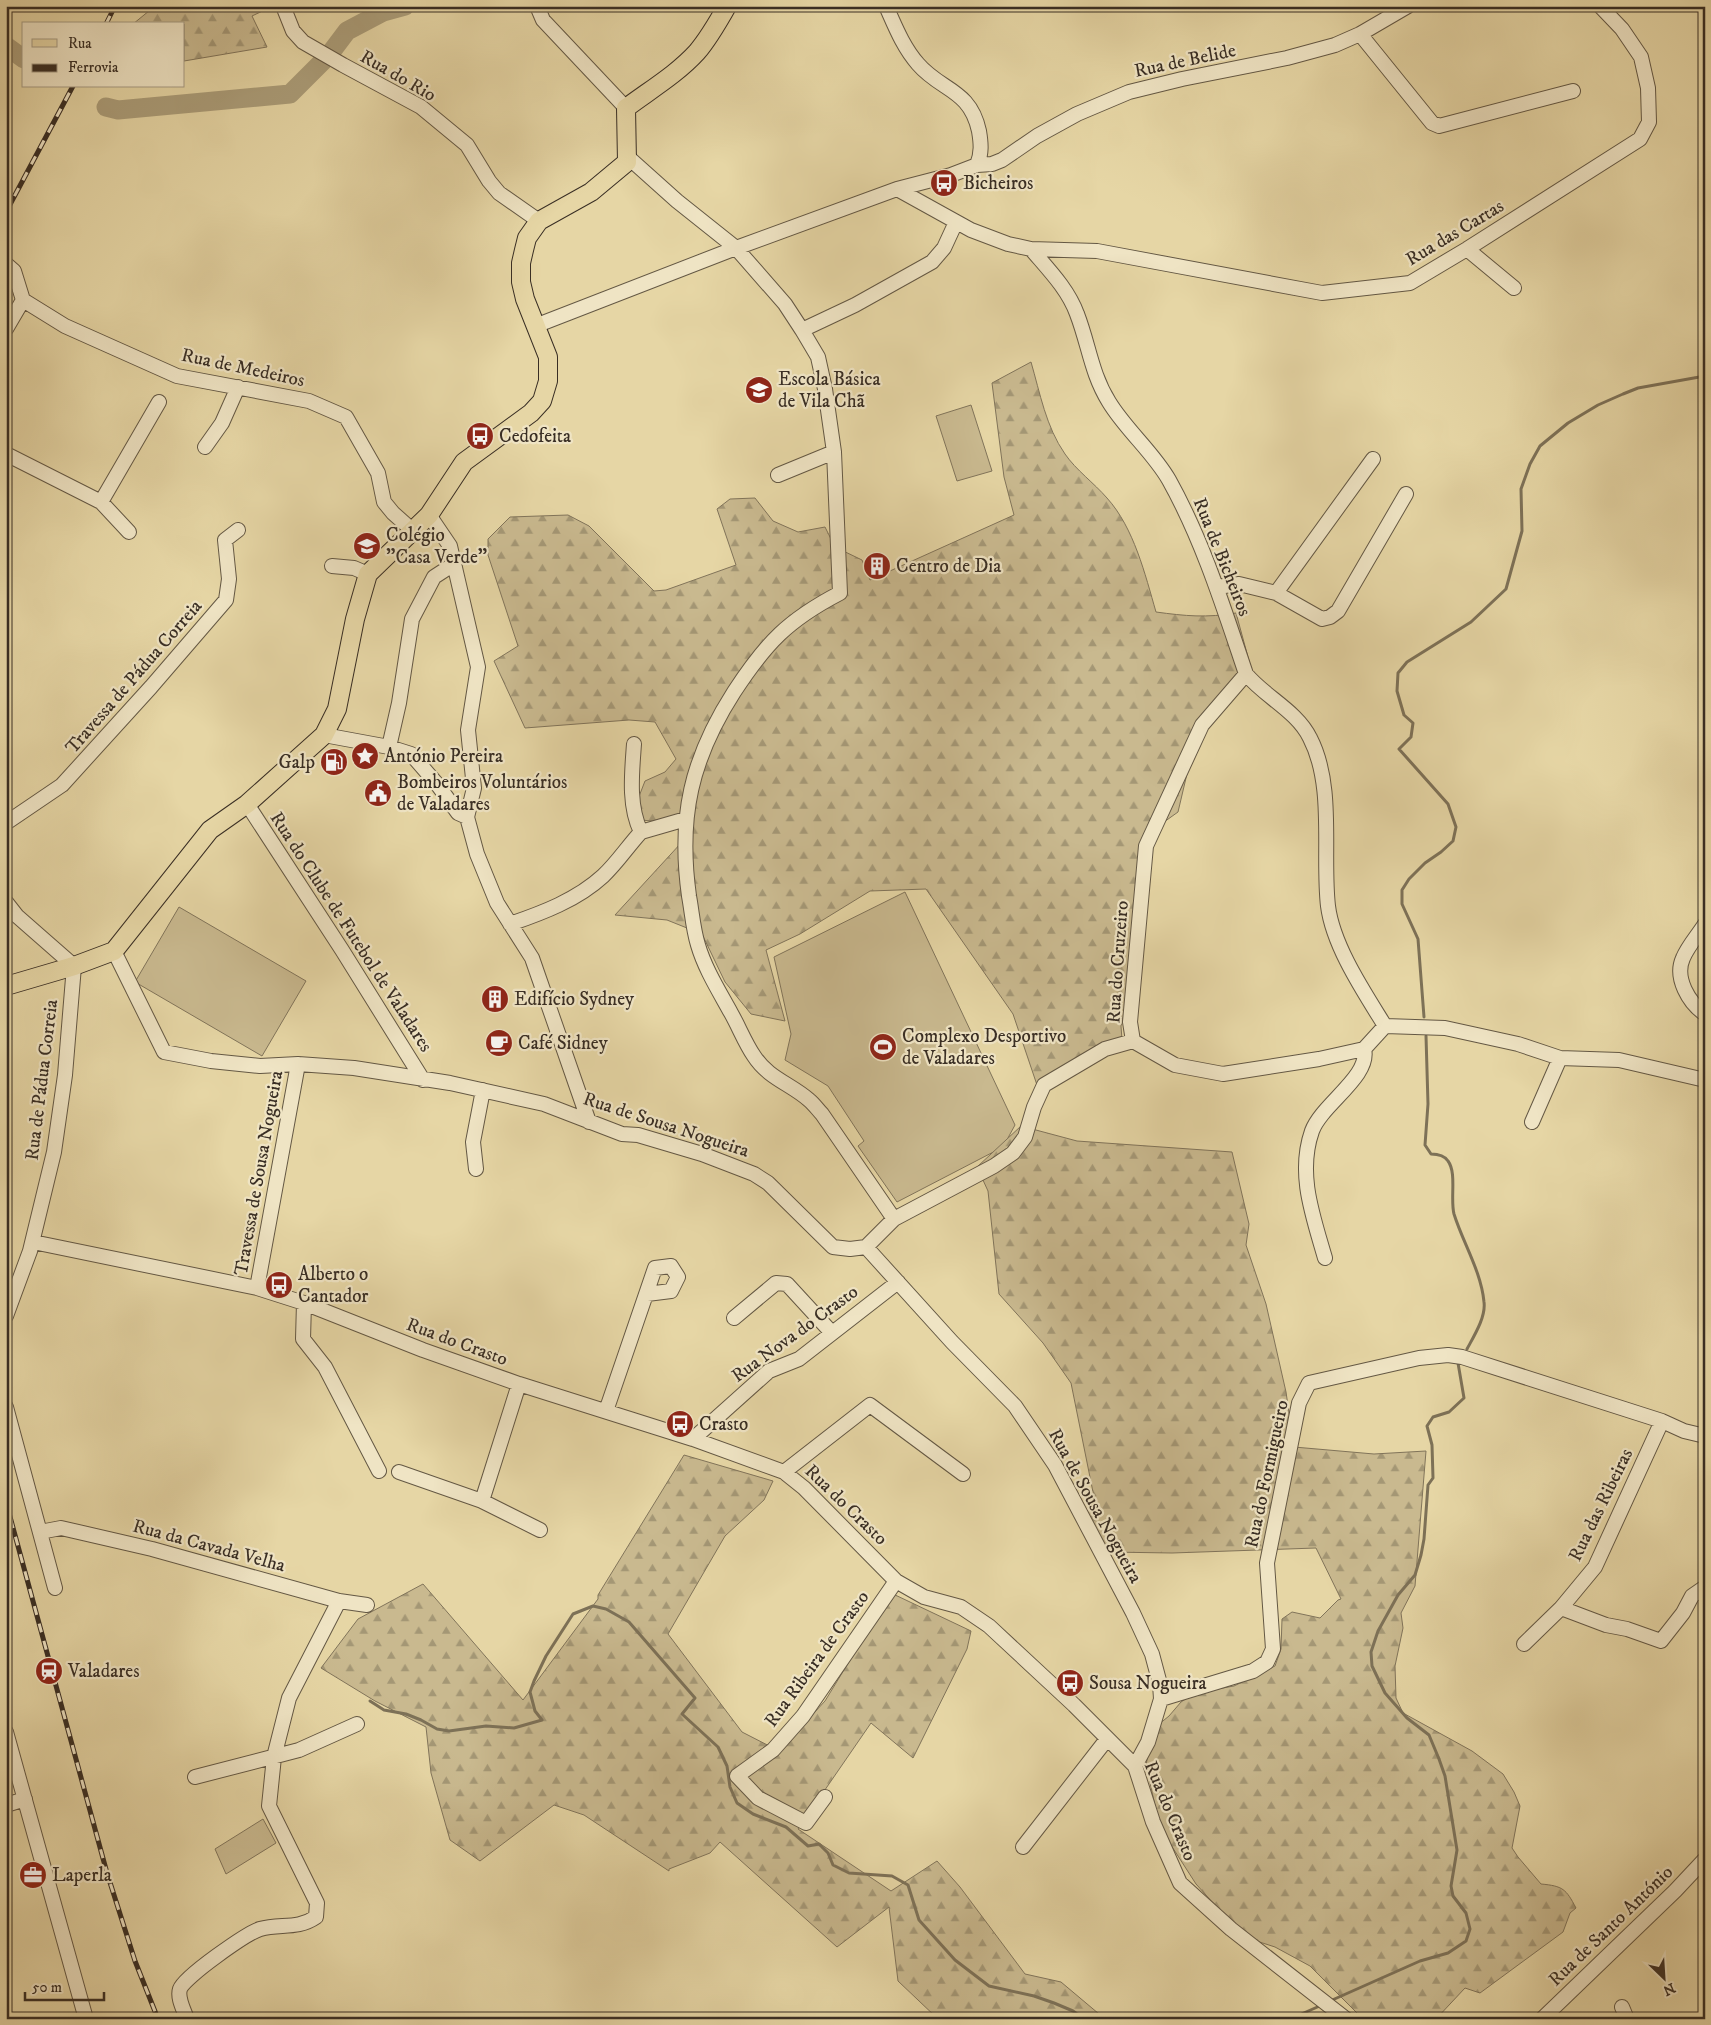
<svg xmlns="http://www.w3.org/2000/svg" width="1711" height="2025" viewBox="0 0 1711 2025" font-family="'IM FELL DW Pica',serif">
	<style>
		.grass { fill: #c9b98f; stroke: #81745a }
		.forest { fill: url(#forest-firs); stroke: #81745a }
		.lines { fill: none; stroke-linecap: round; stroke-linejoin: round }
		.stream { stroke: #7d7157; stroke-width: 3 }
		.river { stroke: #ab9d79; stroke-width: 19 }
		.minor-casing { stroke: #645844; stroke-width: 16 }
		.major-casing { stroke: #392e24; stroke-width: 20 }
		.minor { stroke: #efe4c4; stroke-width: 14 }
		.major { stroke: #e6d6a5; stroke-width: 18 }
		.rail-casing { stroke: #392e24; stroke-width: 5 }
		.rail { stroke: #efe4c4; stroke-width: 3; stroke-dasharray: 9; stroke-linecap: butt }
		.labels { text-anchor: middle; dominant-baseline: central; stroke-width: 4.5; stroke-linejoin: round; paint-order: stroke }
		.street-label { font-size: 19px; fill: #392e24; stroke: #efe4c4 }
		.poi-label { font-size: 19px; fill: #392e24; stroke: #efe4c4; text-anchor: start }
	</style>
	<defs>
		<pattern id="forest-firs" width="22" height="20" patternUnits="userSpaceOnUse" patternTransform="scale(1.25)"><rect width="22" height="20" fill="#c9b98f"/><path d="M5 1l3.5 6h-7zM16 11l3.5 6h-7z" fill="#a49775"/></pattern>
	</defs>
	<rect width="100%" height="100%" fill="#e6d6a5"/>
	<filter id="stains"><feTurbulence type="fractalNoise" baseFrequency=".004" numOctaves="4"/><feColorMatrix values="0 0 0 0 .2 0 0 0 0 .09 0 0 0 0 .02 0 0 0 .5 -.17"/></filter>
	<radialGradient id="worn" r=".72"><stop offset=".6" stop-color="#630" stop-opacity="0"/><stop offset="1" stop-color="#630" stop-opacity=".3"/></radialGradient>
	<path class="grass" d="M971,405L992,471L957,481L936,416Z
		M905,892L1015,1125L1003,1147L897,1202L858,1146L864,1141L828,1086L785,1060L791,1034L774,957Z
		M179,907L306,981L262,1056L135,982Z
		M263,1819L276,1843L226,1874L215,1849Z"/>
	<path class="forest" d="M155,6H273L252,16L267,47L184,61V24H133Z
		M1031,362C1040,393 1046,427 1065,454C1076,470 1094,483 1107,498C1134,528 1145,574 1156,612C1185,616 1207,618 1236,613L1254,679L1219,699L1190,761L1178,812L1164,822L1154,835L1127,1005L1121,1026L1122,1040L1075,1063L1038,1088L1013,1014L926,889L870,891L800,934L766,950L785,1021L751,1014L725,982L702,934L667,920L615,915L693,830L674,823L641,820L638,799L645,781L665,772L676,759L655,722L629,720L525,728L494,661L518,646L488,555V539L510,517L568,515L589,526L654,591L666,590L736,565L717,509L730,499L755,498L773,521L798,532L825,527L835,547L862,560L870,580L1014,515L1004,477L992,383Z
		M1021,1126L1077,1141L1232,1152L1249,1224L1246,1245L1266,1304L1286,1392L1294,1447L1374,1454L1426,1451L1415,1586L1401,1613L1403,1628L1395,1666L1396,1698L1403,1713L1472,1751L1503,1774L1514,1792L1520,1806L1512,1848L1518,1857L1541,1884C1563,1886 1566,1889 1576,1908L1570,1913L1563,1932L1480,1993L1465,1988L1436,2019H1363L1310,1966L1275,1947L1244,1937L1196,1884L1160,1828L1146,1765L1153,1729L1169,1716L1181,1702L1195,1693L1234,1686L1275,1666L1281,1649L1282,1619L1292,1612L1320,1618L1338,1600L1341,1599L1316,1548L1172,1553L1108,1552L1086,1512L1095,1502L1071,1383L1043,1343L999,1294L988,1191L977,1167Z
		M684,1455L773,1481L764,1500L725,1536L668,1634L742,1732L779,1751L825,1701L891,1593L971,1631L967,1649L913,1758L871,1723L798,1829L891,1891L937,1861L960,1887L1025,1974L1061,1982L1105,2019H938L898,1981L889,1907L837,1947L720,1842L710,1853L669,1869V1871L584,1815L554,1805L480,1861L450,1840L431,1773L426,1727L375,1701L321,1668L358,1619L423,1584L523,1700L598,1599V1595Z"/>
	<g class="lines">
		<path class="stream" d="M1424,1017L1418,939L1402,904V890L1409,879L1425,863L1441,852L1453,841L1456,827L1448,804L1399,749L1411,737L1413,723L1404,715L1397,691L1398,673L1407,662L1471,622L1506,589L1522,531L1521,489L1530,464L1540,446L1568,423L1598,405L1623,394L1638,388L1705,376
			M1426,1036L1428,1104L1425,1145L1431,1154C1437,1154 1444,1155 1448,1161C1457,1173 1450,1199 1454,1214C1463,1243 1481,1271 1484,1302C1486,1317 1474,1336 1467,1349
			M370,1701L384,1710L406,1714L421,1720L437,1729L449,1731L486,1726L514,1728L542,1720L535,1711L530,1692L534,1681L546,1656L573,1614L593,1606L606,1609L629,1622L695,1698L682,1714L718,1747L727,1766L730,1787L737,1803L753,1814L786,1827L808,1846L819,1844L828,1853L833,1865L849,1873L892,1876L908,1885L919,1920L955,1960L989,1986L1034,1996L1054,2003L1073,2011L1084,2019
			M1330,2001L1420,1961L1448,1953L1466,1941L1470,1929L1466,1913L1453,1896L1451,1886L1457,1850L1445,1776L1439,1759L1429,1735L1407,1718L1385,1693L1372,1666L1371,1652L1378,1631L1398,1595L1415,1575L1421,1555L1424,1539L1428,1485L1433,1478L1432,1445L1427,1426L1433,1417L1449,1412L1464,1398L1458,1363
			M1290,2019L1322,2005"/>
		<path class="river" d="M6,46L24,59
			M332,51L347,31L383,12L405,6
			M106,107L118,110L290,94L323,61"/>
		<g class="minor-casing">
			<path id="minor" d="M283,6L293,31L303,42L343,65L421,107L467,145L489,181L499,193L539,221
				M537,6L543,20L626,108
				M886,6C895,26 903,47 918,64C941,91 970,89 979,131C981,143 982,153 977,165
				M1360,34L1432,123L1439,126L1573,91
				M629,158L677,201L736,248L785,304L802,330L818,357L825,389L834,452L840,593C788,620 766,643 734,692C691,759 678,817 689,896C692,912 693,929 698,945C705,969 719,991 731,1013C739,1027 745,1043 754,1056C768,1078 791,1084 809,1100C814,1104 818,1110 822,1114L894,1219
				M897,189L971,230L1008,244L1031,249L1097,251L1322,293L1410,283L1467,249L1640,139L1649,122L1648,88L1641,57L1622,29L1600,6
				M1031,249C1048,269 1068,289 1077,314C1089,345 1091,373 1109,402C1126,430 1153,452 1169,480C1203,541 1224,609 1246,674C1265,697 1297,711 1310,738C1335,786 1322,854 1328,906C1333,946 1364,992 1385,1026
				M1467,249L1514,288
				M6,264L14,271L23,300L65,326L177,376L309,401L346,417L378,473L384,502L393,513L412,530
				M535,326L736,248L897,189L951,175L977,165L992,164L1002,160L1037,136L1077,114L1129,92L1182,79L1287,58L1335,45L1360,34L1408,6
				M6,329L23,300
				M802,330L855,305L932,262L944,248L956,222
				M205,447L222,423L238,387
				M6,454L101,502L129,532
				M778,475L834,452
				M101,502L159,402
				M429,515L450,546L478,667L468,730L474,788L467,817L477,854L497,903L532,958L589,1122
				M332,566L354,568L368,574
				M1217,587L1239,584L1276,593L1322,619L1330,617L1338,611L1406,494
				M1276,593L1373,459
				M324,735L389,747L411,754L437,784L458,813L467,817
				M634,744C632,772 628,806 641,832
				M389,747L399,703L412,619L434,577L454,564
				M247,804L342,950L423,1080
				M6,823L62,785L151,687L226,600L229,579L225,540L238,530
				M641,832L686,819
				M6,902L17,916L74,966L65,1075L54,1152L30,1251L6,1316
				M510,924C542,913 577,900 603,876C617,863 628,846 641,832
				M1705,924C1698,935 1688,946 1683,958C1674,978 1689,1003 1705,1014
				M114,951L164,1052L211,1061L260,1066L298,1064L354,1068L450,1083L544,1104L622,1134L638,1135L702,1154L754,1174L768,1183L833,1247L850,1249L866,1247
				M1133,1041L1175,1065L1223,1074L1319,1059L1364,1049L1385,1026L1445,1028L1518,1044L1560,1058L1619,1060L1705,1080
				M1133,1041L1130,1022L1146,846L1202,725L1246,674
				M1532,1122L1560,1058
				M476,1169L473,1142L483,1090
				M33,1242L257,1288L304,1303L423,1350L519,1384L693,1439L784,1472L804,1488L896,1581L924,1597L961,1607L989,1626L1074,1705L1135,1766L1153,1822L1180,1883L1231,1929L1346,2019
				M866,1247L952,1342L1015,1406L1055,1465L1133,1613L1152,1654L1160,1684L1161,1699L1148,1742L1135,1766
				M866,1247L894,1219L994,1166L1013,1153L1025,1137L1034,1107L1044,1085L1105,1049L1133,1041
				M1325,1258C1313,1216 1297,1174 1312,1131C1322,1104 1371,1076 1364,1049
				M257,1288L298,1064
				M304,1303L303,1339L325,1367L379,1471
				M734,1318L776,1283L787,1284L832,1333
				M6,1407L55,1588
				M606,1411L655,1268L671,1266L678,1277L671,1291L647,1294
				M693,1439L769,1371L799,1359L898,1282
				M399,1472L482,1501L540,1530
				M784,1472L870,1405L963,1474
				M482,1501L519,1384
				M40,1532L61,1528L152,1549L339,1601L367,1605
				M1561,1608L1606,1625L1627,1629L1661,1641L1683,1613L1692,1596L1705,1587
				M1524,1644L1561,1608L1595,1567L1662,1421
				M1161,1699L1253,1671L1267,1662L1273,1649L1267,1563L1299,1403L1309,1383L1419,1358L1448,1355L1462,1357L1662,1421L1684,1431L1705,1436
				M6,1732L86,2019
				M195,1777L299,1750L357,1724
				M825,1797L806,1823L758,1798L737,1776L773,1750L803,1716L896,1581
				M6,1805L25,1799
				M1023,1847L1107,1739
				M1622,2007L1627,2019
				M187,2019C184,2010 177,1998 180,1989C184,1977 247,1933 260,1929C280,1923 297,1930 316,1917L317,1903L269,1806L274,1757L289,1698L339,1601
				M1542,2019L1675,1891L1705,1859"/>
		</g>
		<g class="major-casing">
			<path id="major" d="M6,986L74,966L114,951L210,830L247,804L324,735L337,709L355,619L368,574L429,515L464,462L531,413L542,401L548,381V357L525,299L521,282V263L524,250L527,238L539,221L591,192L627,162L626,108C650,90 677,74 697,52C709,38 718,22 727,6"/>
		</g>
		<use href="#minor" class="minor"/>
		<use href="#major" class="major"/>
		<g class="rail-casing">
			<path id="rail" d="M106,24L115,6
				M6,212L73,86
				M6,1502L107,1873L135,1961L158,2019"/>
		</g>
		<use href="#rail" class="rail"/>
	</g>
	<defs>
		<g id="bus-disc" transform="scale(1.4375)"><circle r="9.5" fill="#8f2418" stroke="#efe4c4"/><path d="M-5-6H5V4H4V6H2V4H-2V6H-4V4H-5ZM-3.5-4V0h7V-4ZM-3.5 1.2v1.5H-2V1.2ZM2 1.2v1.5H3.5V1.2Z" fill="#fff"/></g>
		<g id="school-disc" transform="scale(1.4375)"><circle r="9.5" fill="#8f2418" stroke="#efe4c4"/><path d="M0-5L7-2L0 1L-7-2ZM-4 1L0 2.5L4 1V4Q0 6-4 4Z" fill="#fff"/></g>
		<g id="building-disc" transform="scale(1.4375)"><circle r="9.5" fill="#8f2418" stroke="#efe4c4"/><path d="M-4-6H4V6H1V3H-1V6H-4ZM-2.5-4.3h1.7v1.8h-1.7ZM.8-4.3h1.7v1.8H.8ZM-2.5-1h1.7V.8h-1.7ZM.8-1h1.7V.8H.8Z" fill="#fff"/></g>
		<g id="sight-disc" transform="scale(1.4375)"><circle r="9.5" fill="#8f2418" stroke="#efe4c4"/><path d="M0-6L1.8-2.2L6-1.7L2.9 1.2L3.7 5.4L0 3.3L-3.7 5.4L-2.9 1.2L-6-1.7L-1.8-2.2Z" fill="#fff"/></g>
		<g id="fuel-disc" transform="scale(1.4375)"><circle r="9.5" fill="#8f2418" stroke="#efe4c4"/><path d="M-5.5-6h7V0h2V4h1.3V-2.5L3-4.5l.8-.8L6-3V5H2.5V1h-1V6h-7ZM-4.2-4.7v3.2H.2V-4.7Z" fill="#fff"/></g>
		<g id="civic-disc" transform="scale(1.4375)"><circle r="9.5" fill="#8f2418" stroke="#efe4c4"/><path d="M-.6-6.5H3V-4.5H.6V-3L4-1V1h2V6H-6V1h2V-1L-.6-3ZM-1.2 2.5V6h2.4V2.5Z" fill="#fff"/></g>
		<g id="cafe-disc" transform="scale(1.4375)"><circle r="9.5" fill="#8f2418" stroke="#efe4c4"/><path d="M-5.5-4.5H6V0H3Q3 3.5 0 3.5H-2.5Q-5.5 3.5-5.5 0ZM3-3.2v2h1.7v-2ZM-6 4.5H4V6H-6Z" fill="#fff"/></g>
		<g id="stadium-disc" transform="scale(1.4375)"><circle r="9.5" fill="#8f2418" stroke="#efe4c4"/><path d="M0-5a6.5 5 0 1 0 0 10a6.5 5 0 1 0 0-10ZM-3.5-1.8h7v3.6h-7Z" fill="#fff"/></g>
		<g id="station-disc" transform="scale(1.4375)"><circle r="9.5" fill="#8f2418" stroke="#efe4c4"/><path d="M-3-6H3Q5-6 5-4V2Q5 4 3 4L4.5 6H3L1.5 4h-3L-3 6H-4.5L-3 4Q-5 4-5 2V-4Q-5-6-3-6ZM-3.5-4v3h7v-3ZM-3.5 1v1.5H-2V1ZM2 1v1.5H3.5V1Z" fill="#fff"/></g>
		<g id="office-disc" transform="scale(1.4375)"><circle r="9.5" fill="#8f2418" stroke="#efe4c4"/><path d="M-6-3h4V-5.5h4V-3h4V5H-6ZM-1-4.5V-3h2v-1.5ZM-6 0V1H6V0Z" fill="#fff"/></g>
	</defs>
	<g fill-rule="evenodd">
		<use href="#bus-disc" x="944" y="183"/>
		<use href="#school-disc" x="759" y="390"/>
		<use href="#bus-disc" x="480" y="436"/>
		<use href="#school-disc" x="367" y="546"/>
		<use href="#building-disc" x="877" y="566"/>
		<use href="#sight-disc" x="365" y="756"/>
		<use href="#fuel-disc" x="334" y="762"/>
		<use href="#civic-disc" x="378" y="793"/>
		<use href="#building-disc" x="495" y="999"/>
		<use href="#cafe-disc" x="499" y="1043"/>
		<use href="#stadium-disc" x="883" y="1047"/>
		<use href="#bus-disc" x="279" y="1285"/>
		<use href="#bus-disc" x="680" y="1424"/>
		<use href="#station-disc" x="49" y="1671"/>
		<use href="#bus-disc" x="1070" y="1683"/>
		<use href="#office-disc" x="33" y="1875"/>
	</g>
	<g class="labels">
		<g class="street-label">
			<text transform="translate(1185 61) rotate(-12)">Rua de Belide</text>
			<text transform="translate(398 76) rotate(30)">Rua do Rio</text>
			<text transform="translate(1455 233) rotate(-31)">Rua das Cartas</text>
			<text transform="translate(243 368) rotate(12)">Rua de Medeiros</text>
			<text transform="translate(1222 557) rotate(68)">Rua de Bicheiros</text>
			<text transform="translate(134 677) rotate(-49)">Travessa de Pádua Correia</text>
			<text transform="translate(351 932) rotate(57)">Rua do Clube de Futebol de Valadares</text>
			<text transform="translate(1118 962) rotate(-86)">Rua do Cruzeiro</text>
			<text transform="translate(42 1080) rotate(-83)">Rua de Pádua Correia</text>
			<text transform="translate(666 1125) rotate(18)">Rua de Sousa Nogueira</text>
			<text transform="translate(259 1173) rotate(-80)">Travessa de Sousa Nogueira</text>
			<text transform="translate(795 1334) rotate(-36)">Rua Nova do Crasto</text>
			<text transform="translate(457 1342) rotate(20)">Rua do Crasto</text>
			<text transform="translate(1267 1474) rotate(-78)">Rua do Formigueiro</text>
			<text transform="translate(846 1505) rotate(44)">Rua do Crasto</text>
			<text transform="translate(1601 1505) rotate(-64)">Rua das Ribeiras</text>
			<text transform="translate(1095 1506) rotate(61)">Rua de Sousa Nogueira</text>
			<text transform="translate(209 1546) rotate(15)">Rua da Cavada Velha</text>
			<text transform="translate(817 1659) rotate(-54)">Rua Ribeira de Crasto</text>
			<text transform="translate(1170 1811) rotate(67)">Rua do Crasto</text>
			<text transform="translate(1611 1926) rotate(-44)">Rua de Santo António</text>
		</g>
		<g class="poi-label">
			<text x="963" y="183">Bicheiros</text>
			<text x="778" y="379">Escola Básica<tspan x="778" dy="22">de Vila Chã</tspan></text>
			<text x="499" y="436">Cedofeita</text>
			<text x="386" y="535">Colégio<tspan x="386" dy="22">"Casa Verde"</tspan></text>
			<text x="896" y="566">Centro de Dia</text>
			<text x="384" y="756">António Pereira</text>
			<text x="315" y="762" text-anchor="end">Galp</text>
			<text x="397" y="782">Bombeiros Voluntários<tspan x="397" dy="22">de Valadares</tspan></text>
			<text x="514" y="999">Edifício Sydney</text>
			<text x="902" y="1036">Complexo Desportivo<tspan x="902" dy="22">de Valadares</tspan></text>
			<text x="518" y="1043">Café Sidney</text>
			<text x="298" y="1274">Alberto o<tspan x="298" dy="22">Cantador</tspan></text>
			<text x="699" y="1424">Crasto</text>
			<text x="68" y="1671">Valadares</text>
			<text x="1089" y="1683">Sousa Nogueira</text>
			<text x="52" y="1875">Laperla</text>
		</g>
	</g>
	<rect width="1711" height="2025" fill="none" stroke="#e6d6a5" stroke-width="25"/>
	<rect x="8" y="8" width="1696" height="2010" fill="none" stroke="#392e24" stroke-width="2.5"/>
	<rect x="12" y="12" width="1686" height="2000" fill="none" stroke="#392e24"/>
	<rect x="22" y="22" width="162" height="65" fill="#efe4c4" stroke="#a69b84"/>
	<rect x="32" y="39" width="25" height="8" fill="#e6d6a5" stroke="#a69b84"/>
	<text x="68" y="48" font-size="15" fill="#392e24">Rua</text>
	<rect x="32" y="64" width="25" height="8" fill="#392e24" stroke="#a69b84"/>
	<text x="68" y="72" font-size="15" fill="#392e24">Ferrovia</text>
	<g transform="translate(1664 1978) rotate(155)" stroke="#efe4c4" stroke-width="4" paint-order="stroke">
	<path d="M0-4L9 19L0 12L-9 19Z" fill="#392e24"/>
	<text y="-8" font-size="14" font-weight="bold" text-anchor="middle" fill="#392e24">N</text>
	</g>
	<path d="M25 1992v8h79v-8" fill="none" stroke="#392e24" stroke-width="2.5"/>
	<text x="32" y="1992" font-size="15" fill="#392e24" stroke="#efe4c4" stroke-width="4" paint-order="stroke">50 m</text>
	<rect width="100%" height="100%" filter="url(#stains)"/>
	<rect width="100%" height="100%" fill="url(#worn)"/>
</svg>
